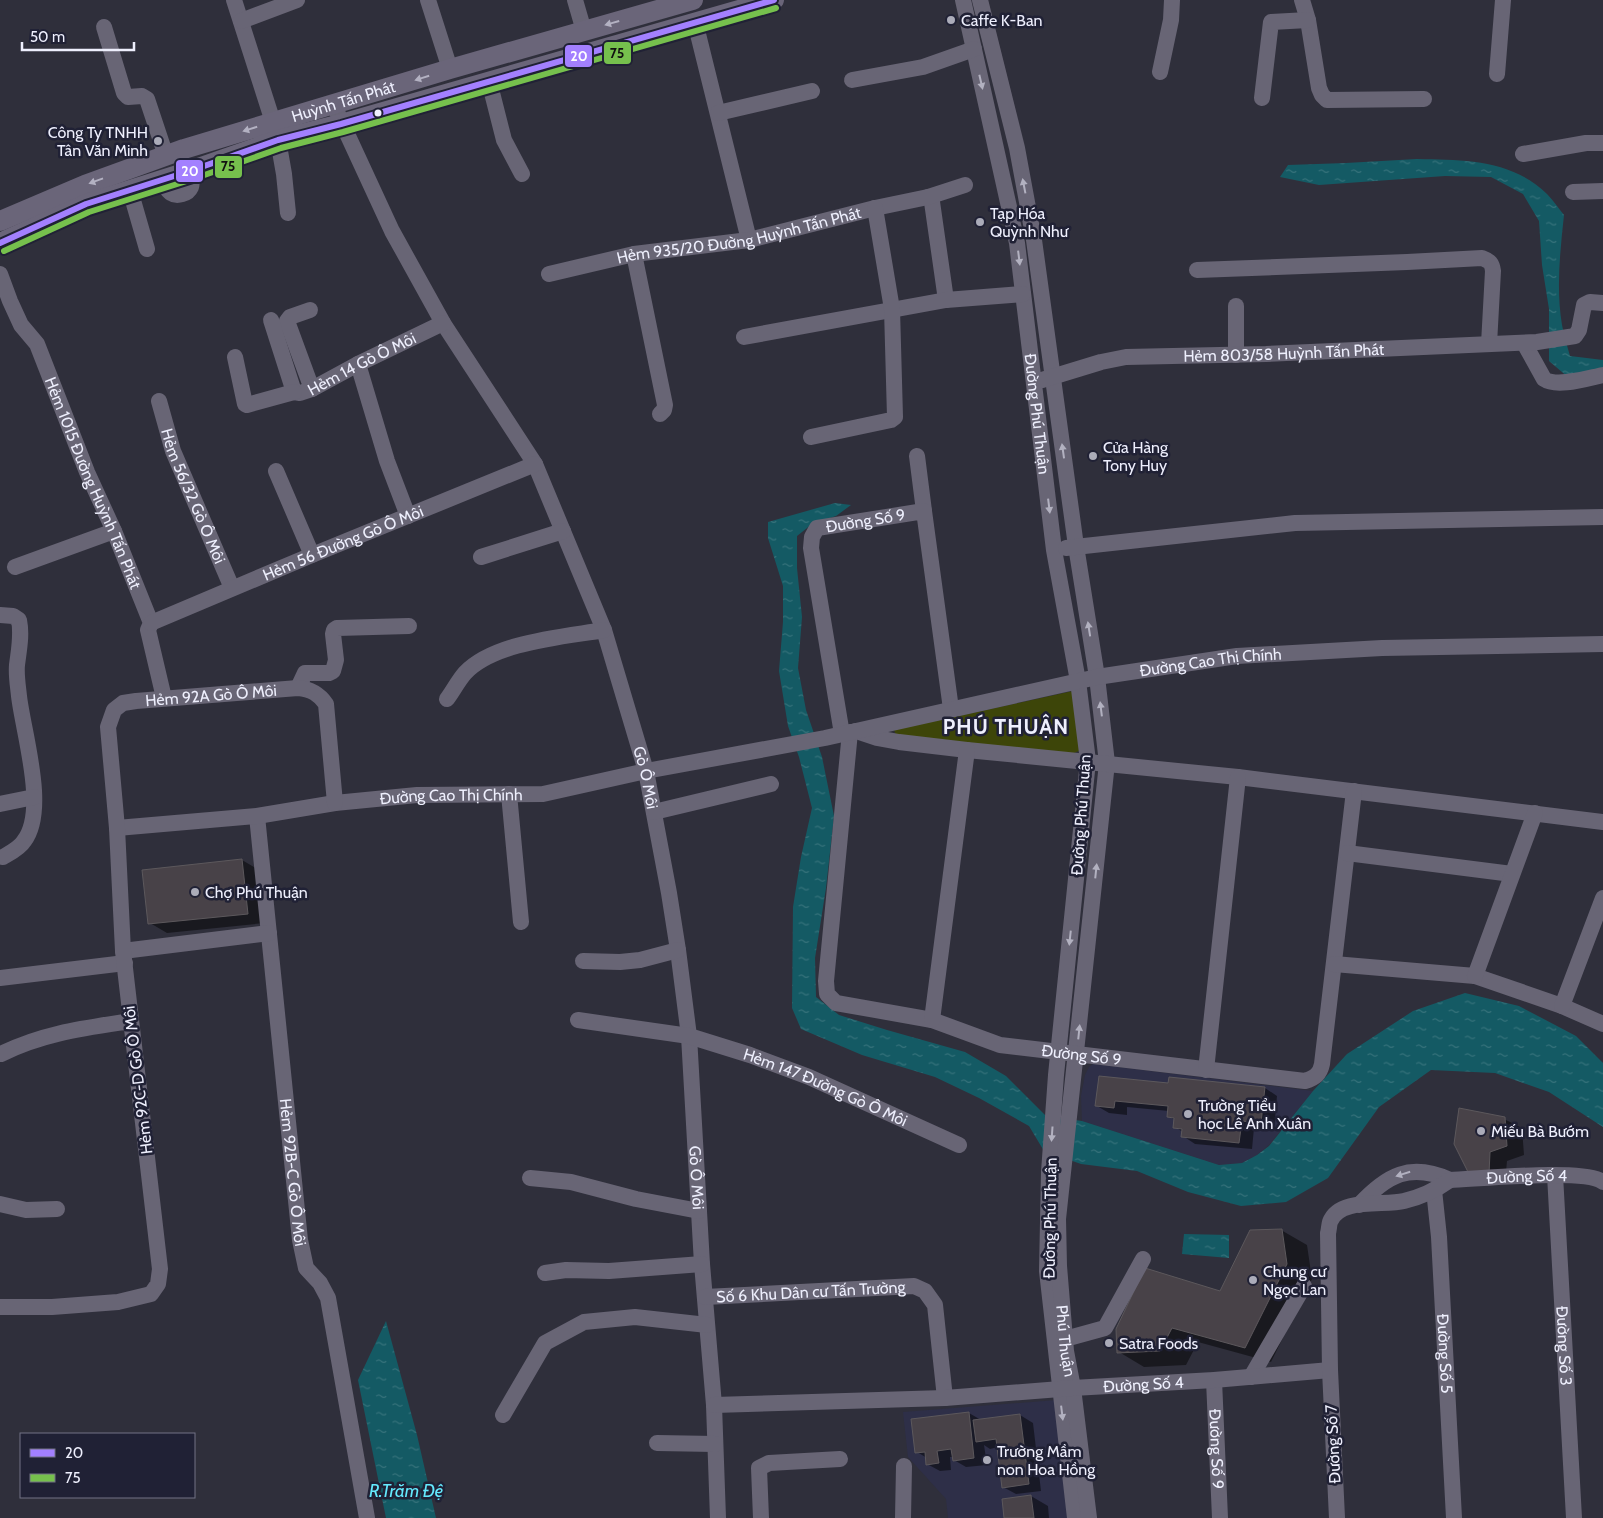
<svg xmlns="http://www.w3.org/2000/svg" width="1603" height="1518" viewBox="0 0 1603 1518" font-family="Cabin,sans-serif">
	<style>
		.built { fill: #2e2f48 }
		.green { fill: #3d4509 }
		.water { fill: url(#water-ripples) }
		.shadow { fill: #0007 }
		.building { fill: #484248; stroke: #5c585c }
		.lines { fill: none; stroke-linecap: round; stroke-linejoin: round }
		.minor { stroke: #686575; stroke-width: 16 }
		.major { stroke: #6a6579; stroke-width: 20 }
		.bus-1-casing { stroke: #202135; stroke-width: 10 }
		.bus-2-casing { stroke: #202135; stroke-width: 10 }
		.bus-1 { stroke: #a380ff; stroke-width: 6 }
		.bus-2 { stroke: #76c04d; stroke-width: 6 }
		.oneway { fill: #b3b1c2 }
		.oneway2 { fill: #b2b1c0 }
		.poi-dot { fill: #abacb9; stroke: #202135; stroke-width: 2 }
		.bus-dot { fill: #eeeffd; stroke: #202135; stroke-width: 2 }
		.labels { text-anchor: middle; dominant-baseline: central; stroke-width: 5; stroke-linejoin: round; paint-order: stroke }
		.poi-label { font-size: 16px; fill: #eeeffd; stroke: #202135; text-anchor: start }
		.street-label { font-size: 16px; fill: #eeeffd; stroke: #202135 }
		.water-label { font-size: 18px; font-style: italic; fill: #64eafe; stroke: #202135 }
		.district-label { font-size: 21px; font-weight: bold; letter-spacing: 1px; fill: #eeeffd; stroke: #202135 }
		.line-badge { stroke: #202135; stroke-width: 2 }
		.badge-label { font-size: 14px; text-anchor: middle; font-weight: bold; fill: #fff }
		.pale-badge-label { font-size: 14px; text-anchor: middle; font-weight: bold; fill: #111 }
	</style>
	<defs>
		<pattern id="water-ripples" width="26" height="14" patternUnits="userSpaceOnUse" patternTransform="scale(1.25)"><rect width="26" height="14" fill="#145a64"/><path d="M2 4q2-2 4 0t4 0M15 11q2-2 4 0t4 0" fill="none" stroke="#36727b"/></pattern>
	</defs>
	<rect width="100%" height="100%" fill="#2f2f3b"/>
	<path class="built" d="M1093,1064L1313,1091L1269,1145L1257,1155L1242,1163L1219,1165L1082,1121L1081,1096L1085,1075L1089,1067Z
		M1057,1400L1069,1518H948L946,1499L908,1457L903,1412Z"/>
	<path class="green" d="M1073,691L1081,750L1072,754L896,735L894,730Z"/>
	<path class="water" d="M1417,159C1464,160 1511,159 1547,194C1554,201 1559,209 1564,215C1560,252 1556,289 1562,325C1564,335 1567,346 1570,356L1603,360V372L1569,378L1549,361V309L1542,265L1539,221L1523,194L1491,177L1445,176L1319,185L1280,177L1288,165L1346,163Z
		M835,503L851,505L836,516L812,524L797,536V568L802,617L798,668L806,710L822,757L834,816L826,888L815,958L816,997L839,1015L887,1030L965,1052L1006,1076L1046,1116L1082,1121L1219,1165L1242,1163L1257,1155L1269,1146L1313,1091L1347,1054L1413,1011L1465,993L1519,1006L1576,1036L1603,1063V1127L1549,1092L1495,1073L1431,1070L1379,1107L1328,1178L1286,1202L1241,1206L1188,1192L1137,1171L1081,1164L1044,1151L1029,1126L979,1098L935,1077L862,1055L801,1029L792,1008L793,907L801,857L812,808L799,757L788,726L779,671L783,622V586L768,538V522Z
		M1184,1234L1229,1235V1258L1182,1254Z
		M386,1321L417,1435L436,1518H386L358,1380Z"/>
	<path class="shadow" d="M242,860L259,870L265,923L167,933L150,923Z
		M1169,1085L1265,1088L1277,1096L1274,1130L1254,1128L1252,1149L1195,1144L1183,1136V1132L1175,1127V1120L1168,1116L1169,1111L1127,1107V1115L1109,1113L1097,1106Z
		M1504,1119L1522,1128L1524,1155L1507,1161L1505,1183L1470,1173Z
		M1281,1230L1307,1245L1312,1279L1271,1362L1198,1342L1186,1365L1144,1367L1119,1352L1221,1293Z
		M969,1413L981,1420L1020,1415L1033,1423L1041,1491L1016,1494L1003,1487L998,1447L990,1449L984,1445L987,1465L966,1467L954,1460V1457H950L951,1470L940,1471L927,1464V1458L917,1452Z
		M1031,1496L1048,1506L1049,1518H1005Z"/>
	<path class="building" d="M242,859L248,914L148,924L142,870Z
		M1099,1076L1168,1083L1169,1077L1265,1087L1261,1123L1242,1121L1239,1143L1181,1137L1182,1129L1173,1128L1174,1118L1167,1117L1168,1106L1115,1101L1114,1108L1095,1106Z
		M1459,1108L1505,1117L1507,1146L1490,1152L1489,1174H1469L1454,1144Z
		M1282,1229L1287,1264L1245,1348L1172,1328L1160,1351L1117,1353L1116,1329L1145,1268L1220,1291L1250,1230Z
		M969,1412L974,1458L953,1461L951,1449L937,1451L939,1463L926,1465L925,1452L915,1453L911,1419Z
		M1020,1414L1029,1484L1002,1488L996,1439L976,1442L973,1420Z
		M1031,1495L1034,1518H1004L1002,1499Z"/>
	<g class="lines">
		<g class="minor">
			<path d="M234,0L273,122"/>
			<path d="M428,0L450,69"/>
			<path d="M575,0L584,31"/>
			<path id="s1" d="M963,0L1017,243L1054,550L1078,681L1088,761L1056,1075L1049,1172L1047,1271L1075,1518"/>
			<path id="s2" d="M980,0L1017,148L1034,240L1076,546L1097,677L1107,763L1058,1219L1059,1266L1066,1351L1073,1388L1089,1518"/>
			<path d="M1302,0L1308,20L1319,88L1322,95L1327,100L1424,99"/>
			<path d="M241,21L297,0"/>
			<path d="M695,22L749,240"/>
			<path d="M104,27L124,93L128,97L142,96L147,99L166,156"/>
			<path d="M1160,72L1171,20L1172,0"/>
			<path d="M1497,74L1503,0"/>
			<path d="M852,80L923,67L974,49"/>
			<path d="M489,81L504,140L522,174"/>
			<path d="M1262,98L1271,22L1308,20"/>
			<path id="s3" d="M337,112L392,231L443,323L535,464L604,630L646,771L669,893L678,950L689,1036L702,1264L714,1405L718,1518"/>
			<path d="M718,113L812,91"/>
			<path d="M278,140L284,174L288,213"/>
			<path d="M1523,154L1586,143H1603"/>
			<path d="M161,180C164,184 167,191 171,193C177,197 188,194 191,187C193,182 190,176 190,171"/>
			<path d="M130,190L147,249"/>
			<path d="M1573,192L1603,191"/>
			<path d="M928,197L932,202L946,300"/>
			<path d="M634,254L665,405L664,410L660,414"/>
			<path d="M1197,270L1407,262L1482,258C1490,261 1492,263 1493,271L1489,344"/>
			<path id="s4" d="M0,274L10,301L21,325L37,344L87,472L114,531L151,623L148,630L164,698"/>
			<path id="s5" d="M549,274L634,254L749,240L875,208L928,197L965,185"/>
			<path d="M310,310L290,317L287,321L312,389"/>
			<path id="s6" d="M271,320L294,392L300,393L312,389L358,364L443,323"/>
			<path d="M744,337L946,300L1023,294"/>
			<path d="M1524,343L1544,379C1557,388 1588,378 1603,375"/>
			<path d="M1236,355V306"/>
			<path d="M235,357L245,404L247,405L294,392"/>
			<path d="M358,364L387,461L408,516"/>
			<path id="s7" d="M1042,380L1101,362L1126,357L1266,354L1537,342L1575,336L1579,330L1584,305L1590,302L1603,303"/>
			<path id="s8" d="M159,401L173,451L232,588"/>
			<path d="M811,437L891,420L895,417L892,309L875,208"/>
			<path d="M917,456L924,511"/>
			<path d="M276,471L312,555"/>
			<path d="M1066,548L1295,523L1603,517"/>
			<path d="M481,557L563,531"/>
			<path d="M15,567L114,531"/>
			<path d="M0,615L13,616L19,620C22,635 19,649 17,665C16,675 18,686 19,696C23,732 48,810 24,841C20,848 10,853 3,857"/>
			<path id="s9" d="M151,623L312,555L535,464"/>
			<path d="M298,688L305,673H329L333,671L336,660L333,634L334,630L337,628L409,626"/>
			<path d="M447,699C453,691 458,681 465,673C494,642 563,637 604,630"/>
			<path d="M856,731L877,738L899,742L967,750L1238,777L1603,822"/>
			<path id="s10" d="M850,732L826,981L827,994L836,1003L932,1020L1000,1045L1305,1081C1315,1078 1320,1074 1322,1064L1354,791"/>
			<path id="s11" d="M842,734L811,548L812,537L817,528L924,511L951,709"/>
			<path d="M509,794L521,922"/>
			<path d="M0,804L34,797"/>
			<path d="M654,812L771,784"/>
			<path id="s12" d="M257,816L300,1240L306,1268L320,1283L328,1298L367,1518"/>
			<path id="s13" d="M117,828L257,816L335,803L417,795L543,794L646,771L825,738L1097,677L1237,656L1382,648L1603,644"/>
			<path d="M1347,853L1512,874"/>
			<path d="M123,951L269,933"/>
			<path d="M583,961L620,962L640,960L678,950"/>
			<path d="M1334,964L1475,976L1562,1006L1603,1024"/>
			<path d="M1475,976L1535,813"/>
			<path d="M0,978L125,963"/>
			<path d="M1562,1006L1603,898"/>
			<path id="s14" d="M578,1020L689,1036L750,1055L809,1077L959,1145"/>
			<path d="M932,1020L967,750"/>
			<path d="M1,1054C43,1033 85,1028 131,1021"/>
			<path d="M1206,1070L1238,777"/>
			<path id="s15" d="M1555,1175L1574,1518"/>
			<path d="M530,1178L571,1182L636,1199L699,1211"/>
			<path id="s16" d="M1434,1190L1439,1237L1454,1518"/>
			<path d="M0,1204L26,1210L57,1209"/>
			<path id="s17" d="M1359,1205C1387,1175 1410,1162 1450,1180C1478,1179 1585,1168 1603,1182"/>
			<path d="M545,1273L566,1270L609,1271L702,1264"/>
			<path id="s18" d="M705,1297L914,1286L925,1291L935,1305L945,1398"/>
			<path id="s19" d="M0,1307H52L118,1302L151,1294L158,1284L160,1269L123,951L117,828L108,727L114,710L123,703L136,701L298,688C311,689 319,694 326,704L335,803"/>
			<path d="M1065,1339L1105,1328L1143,1259"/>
			<path d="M1251,1377L1304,1286"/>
			<path id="s20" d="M1214,1380L1220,1518"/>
			<path id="s21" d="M714,1405L945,1398L1073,1388L1214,1380L1330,1370"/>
			<path d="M503,1415L545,1343L584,1322L635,1317L707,1325"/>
			<path d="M657,1443L715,1444"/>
			<path d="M761,1518L759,1468L769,1463L840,1459"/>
			<path d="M903,1518L904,1466"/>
			<path d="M1337,1518L1330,1370L1328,1233C1329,1230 1329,1225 1330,1222C1339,1197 1384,1206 1404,1201C1421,1197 1436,1190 1450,1180"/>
		</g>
		<g class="major">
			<path id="s22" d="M0,221L85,185L184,149L450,69L693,0"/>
			<path d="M0,243L86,204L190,171L278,140L341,124L774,0"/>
		</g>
		<g class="bus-1-casing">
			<path id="bus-1" d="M0,243L86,204L190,171L278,140L341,124L774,0"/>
		</g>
		<g class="bus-2-casing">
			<path id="bus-2" d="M4,251L89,212L193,179L281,148L343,132L776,8"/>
		</g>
		<use href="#bus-1" class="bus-1"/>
		<use href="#bus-2" class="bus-2"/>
	</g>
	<defs><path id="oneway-solid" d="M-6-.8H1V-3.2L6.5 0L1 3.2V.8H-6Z" transform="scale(1.25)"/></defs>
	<g class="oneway">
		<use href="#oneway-solid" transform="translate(612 23) rotate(164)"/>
		<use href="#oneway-solid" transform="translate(422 78) rotate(163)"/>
		<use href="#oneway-solid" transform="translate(250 129) rotate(163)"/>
		<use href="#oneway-solid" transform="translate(96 181) rotate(160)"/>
	</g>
	<g class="oneway2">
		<use href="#oneway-solid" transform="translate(981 82) rotate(77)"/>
		<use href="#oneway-solid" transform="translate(1024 186) rotate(-101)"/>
		<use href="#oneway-solid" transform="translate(1019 258) rotate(83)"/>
		<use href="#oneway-solid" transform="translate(1063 451) rotate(-98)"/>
		<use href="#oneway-solid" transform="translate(1049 506) rotate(83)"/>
		<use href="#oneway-solid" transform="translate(1089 629) rotate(-99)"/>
		<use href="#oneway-solid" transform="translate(1101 709) rotate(-97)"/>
		<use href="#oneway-solid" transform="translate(1096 871) rotate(-84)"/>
		<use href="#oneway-solid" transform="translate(1070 938) rotate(96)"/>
		<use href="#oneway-solid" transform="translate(1079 1032) rotate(-84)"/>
		<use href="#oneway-solid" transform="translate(1052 1134) rotate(94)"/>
		<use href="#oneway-solid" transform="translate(1403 1174) rotate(163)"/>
		<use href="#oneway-solid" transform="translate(1062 1413) rotate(83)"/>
	</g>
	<g class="poi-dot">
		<circle cx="951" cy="20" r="5"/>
		<circle cx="158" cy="141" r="5"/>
		<circle cx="980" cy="222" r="5"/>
		<circle cx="1093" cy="456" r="5"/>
		<circle cx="195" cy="892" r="5"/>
		<circle cx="1188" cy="1114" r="5"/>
		<circle cx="1481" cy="1131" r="5"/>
		<circle cx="1253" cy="1280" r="5"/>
		<circle cx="1109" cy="1343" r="5"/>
		<circle cx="987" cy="1460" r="5"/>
	</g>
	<circle class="bus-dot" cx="378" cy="113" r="4.5"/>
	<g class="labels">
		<g class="poi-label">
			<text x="961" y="20">Caffe K-Ban</text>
			<text x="148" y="132" text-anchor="end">Công Ty TNHH<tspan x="148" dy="18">Tân Văn Minh</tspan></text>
			<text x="990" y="213">Tạp Hóa<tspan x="990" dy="18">Quỳnh Như</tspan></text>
			<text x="1103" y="447">Cửa Hàng<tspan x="1103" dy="18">Tony Huy</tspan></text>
			<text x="205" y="892">Chợ Phú Thuận</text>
			<text x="1198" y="1105">Trường Tiểu<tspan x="1198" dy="18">học Lê Anh Xuân</tspan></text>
			<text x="1491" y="1131">Miếu Bà Bướm</text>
			<text x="1263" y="1271">Chung cư<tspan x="1263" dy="18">Ngọc Lan</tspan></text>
			<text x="1119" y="1343">Satra Foods</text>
			<text x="997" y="1451">Trường Mầm<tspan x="997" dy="18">non Hoa Hồng</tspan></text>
		</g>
		<g class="street-label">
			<text stroke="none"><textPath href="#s22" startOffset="364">Huỳnh Tấn Phát</textPath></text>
			<text stroke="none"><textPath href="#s5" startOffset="194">Hẻm 935/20 Đường Huỳnh Tấn Phát</textPath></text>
			<text stroke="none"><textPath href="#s7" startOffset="245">Hẻm 803/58 Huỳnh Tấn Phát</textPath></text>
			<text stroke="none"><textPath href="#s6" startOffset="150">Hẻm 14 Gò Ô Môi</textPath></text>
			<text stroke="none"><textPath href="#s1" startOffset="421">Đường Phú Thuận</textPath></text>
			<text stroke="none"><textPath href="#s4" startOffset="230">Hẻm 1015 Đường Huỳnh Tấn Phát</textPath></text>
			<text stroke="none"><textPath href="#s8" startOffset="101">Hẻm 56/32 Gò Ô Môi</textPath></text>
			<text stroke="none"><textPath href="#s11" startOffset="259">Đường Số 9</textPath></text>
			<text stroke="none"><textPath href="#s9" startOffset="208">Hẻm 56 Đường Gò Ô Môi</textPath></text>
			<text stroke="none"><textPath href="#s13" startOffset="1109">Đường Cao Thị Chính</textPath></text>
			<text stroke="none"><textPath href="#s19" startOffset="842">Hẻm 92A Gò Ô Môi</textPath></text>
			<text stroke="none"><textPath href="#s3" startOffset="738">Gò Ô Môi</textPath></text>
			<text stroke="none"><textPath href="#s13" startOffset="336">Đường Cao Thị Chính</textPath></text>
			<text transform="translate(1081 815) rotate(-86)">Đường Phú Thuận</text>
			<text stroke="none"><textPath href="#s10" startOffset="528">Đường Số 9</textPath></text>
			<text transform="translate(138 1080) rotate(-97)">Hẻm 92C-D Gò Ô Môi</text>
			<text stroke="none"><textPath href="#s14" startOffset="258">Hẻm 147 Đường Gò Ô Môi</textPath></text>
			<text stroke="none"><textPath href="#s12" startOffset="358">Hẻm 92B-C Gò Ô Môi</textPath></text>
			<text stroke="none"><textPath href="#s17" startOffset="180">Đường Số 4</textPath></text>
			<text stroke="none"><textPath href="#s3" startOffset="1142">Gò Ô Môi</textPath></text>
			<text transform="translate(1050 1218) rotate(-89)">Đường Phú Thuận</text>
			<text stroke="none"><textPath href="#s18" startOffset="106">Số 6 Khu Dân cư Tấn Trường</textPath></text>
			<text stroke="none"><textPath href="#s2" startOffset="1355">Phú Thuận</textPath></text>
			<text stroke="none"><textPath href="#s15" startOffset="171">Đường Số 3</textPath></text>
			<text stroke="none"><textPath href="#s16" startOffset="164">Đường Số 5</textPath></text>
			<text stroke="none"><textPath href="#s21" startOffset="430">Đường Số 4</textPath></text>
			<text transform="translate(1333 1444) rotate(-93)">Đường Số 7</text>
			<text stroke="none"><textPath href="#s20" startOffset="69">Đường Số 9</textPath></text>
		</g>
		<g class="water-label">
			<text x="406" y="1491">R.Trăm Đệ</text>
		</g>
		<g class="district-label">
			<text x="1006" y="726">PHÚ THUẬN</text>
		</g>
	</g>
	<g class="line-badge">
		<rect x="603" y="41" width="29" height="24" rx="5" fill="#76c04d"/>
		<rect x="564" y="44" width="29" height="24" rx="5" fill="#a380ff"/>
		<rect x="214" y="155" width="29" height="24" rx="5" fill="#76c04d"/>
		<rect x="175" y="159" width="29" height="24" rx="5" fill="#a380ff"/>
	</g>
	<g class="badge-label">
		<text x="579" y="61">20</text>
		<text x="190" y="176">20</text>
	</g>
	<g class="pale-badge-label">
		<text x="617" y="58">75</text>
		<text x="228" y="171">75</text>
	</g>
	<rect x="20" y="1433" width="175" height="65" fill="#202135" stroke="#727385"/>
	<rect x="30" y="1449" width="25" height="8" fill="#a380ff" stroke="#727385"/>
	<text x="65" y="1458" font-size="15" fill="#eeeffd">20</text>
	<rect x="30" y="1474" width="25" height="8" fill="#76c04d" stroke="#727385"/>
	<text x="65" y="1483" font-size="15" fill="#eeeffd">75</text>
	<path d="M22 42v8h112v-8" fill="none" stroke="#eeeffd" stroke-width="2.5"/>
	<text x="30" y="42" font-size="15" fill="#eeeffd" stroke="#202135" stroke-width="4" paint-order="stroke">50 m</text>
</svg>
